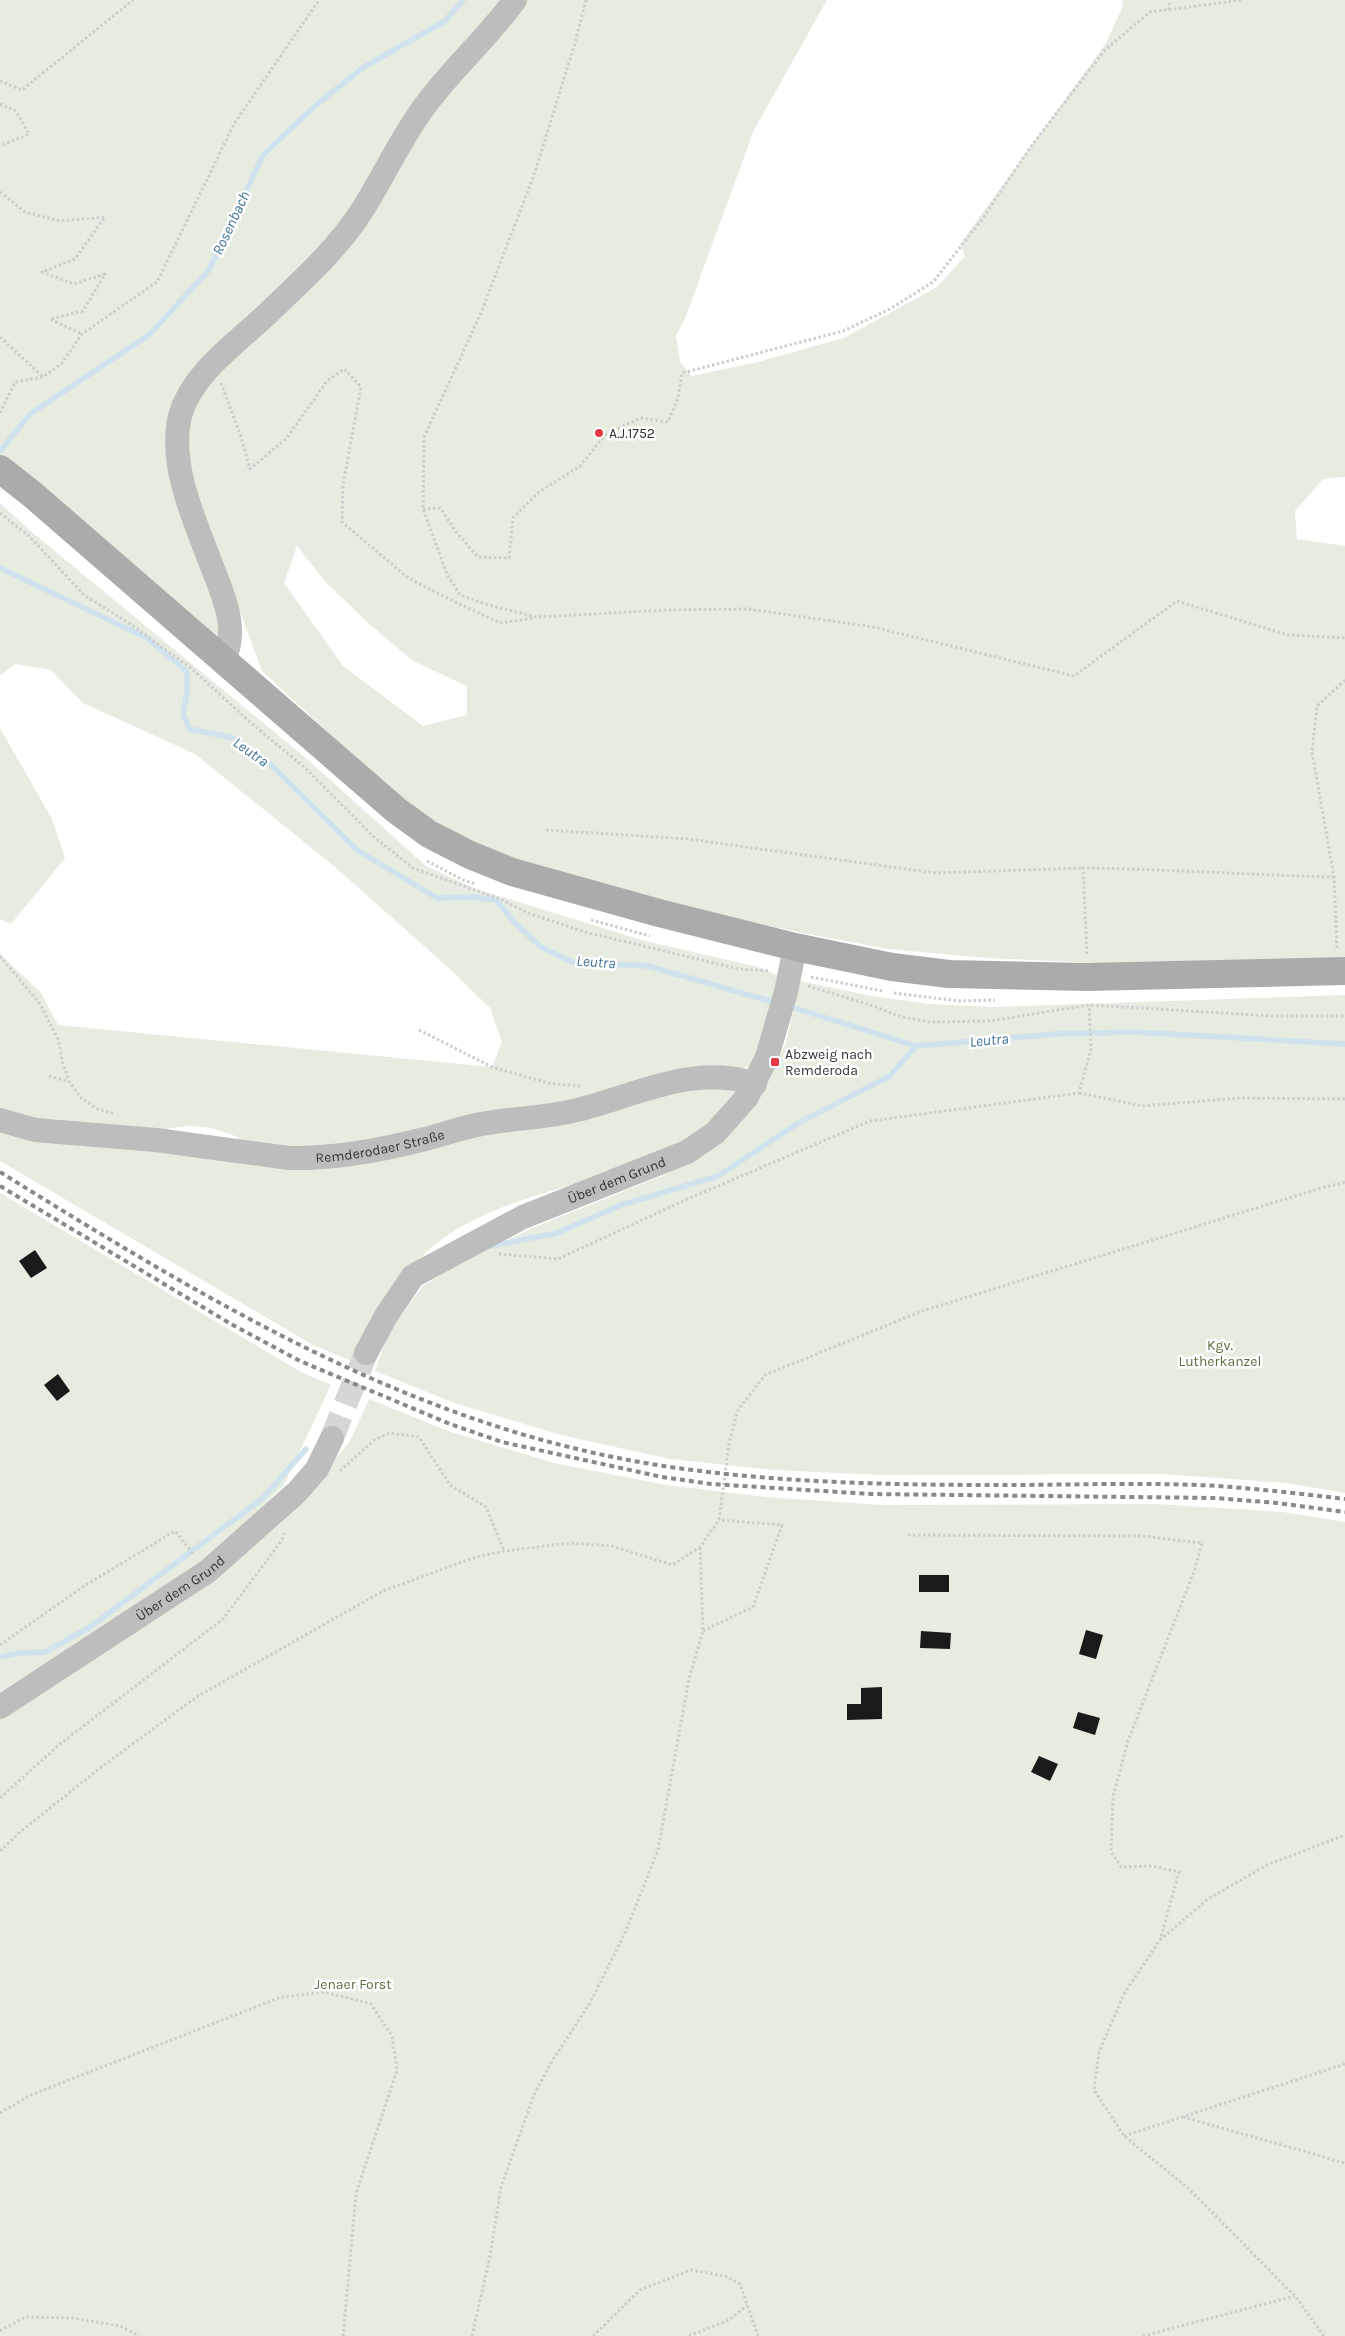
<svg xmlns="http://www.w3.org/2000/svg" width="1345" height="2336" viewBox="0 0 1345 2336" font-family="Karla,sans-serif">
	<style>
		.green { fill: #e6ecdf; fill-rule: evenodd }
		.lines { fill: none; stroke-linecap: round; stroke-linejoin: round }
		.stream { stroke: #cfe2ee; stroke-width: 5.5 }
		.building { fill: #1a1a1a }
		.secondary-tunnel { stroke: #d6d6d6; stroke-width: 24; stroke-dasharray: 24 12; stroke-linecap: butt }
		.path { stroke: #cdcdcd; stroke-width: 3; stroke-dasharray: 2.5 2.5; stroke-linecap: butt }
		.secondary { stroke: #bdbdbd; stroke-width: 24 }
		.primary { stroke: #ababab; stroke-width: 28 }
		.rail { stroke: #888; stroke-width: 4; stroke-dasharray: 5 4; stroke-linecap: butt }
		.poi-dot { fill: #e63946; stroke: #fff; stroke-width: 2 }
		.labels { text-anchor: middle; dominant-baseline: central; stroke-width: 5; stroke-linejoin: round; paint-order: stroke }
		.poi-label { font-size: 14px; fill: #333; stroke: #fff; text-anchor: start }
		.street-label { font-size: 14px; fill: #333; stroke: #fff }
		.park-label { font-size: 14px; fill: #56703f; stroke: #fff }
		.water-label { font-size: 15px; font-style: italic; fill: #3f7597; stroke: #fff }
	</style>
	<rect width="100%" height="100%" fill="#fff"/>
	<path class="green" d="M0,0H827L754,130L686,316L676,336L680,362L692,376L754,363L844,338L937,287L965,256L960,244L1106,43L1122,8L1123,0H1345V477L1323,479L1295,511L1297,539L1345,546V961L1119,964L986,958L888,949L798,932L634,896L508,858L454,833L402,801L262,671L232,590L215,600L223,637L219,639L0,460ZM297,546L325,581L368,623L413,661L467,686V715L423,726L343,666L284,583Z
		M0,503L33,533L307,759L426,866L476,889L645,941L758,967L777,975L775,1005L752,1064L739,1072L389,1144L255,1150L235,1136L212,1128L190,1126L170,1128L157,1137L0,1116V954L41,993L58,1025L492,1067L502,1042L490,1008L451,970L335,867L195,754L83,703L51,670L15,664L0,676Z
		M0,728L52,819L65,858L11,924L0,919Z
		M800,981L872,996L928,1004L993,1007L1345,995V1493L1287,1483L1163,1474L882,1475L774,1470L670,1459L561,1435L457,1404L375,1371L389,1332L423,1286L456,1265L530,1229L664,1175L719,1145L764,1090L786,1043Z
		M736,1086L737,1096C724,1108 704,1133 690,1141C612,1186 500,1189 432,1247C398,1276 378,1324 356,1363L313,1345L0,1161V1125L271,1159L639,1094Z
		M0,1193L301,1372L331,1385L284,1485L206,1562L0,1692Z
		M369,1399L448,1431L554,1463L666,1485L767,1497L882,1505L1157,1504L1283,1512L1345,1522V2336H0V1719L217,1578L305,1497L350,1441Z"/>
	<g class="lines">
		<path class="stream" d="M1,450L30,414L149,335L209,270L263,155L316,105L364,67L445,21L463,0
			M0,568L147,638L187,672V692L183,715L190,729L233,738L266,760L357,850L437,898L472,897L496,900L514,922L541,947L572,962L648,966L777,1003
			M788,1006L916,1046L1056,1034L1134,1032L1345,1044
			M490,1246L557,1233L621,1205L718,1176L800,1122L890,1076L916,1046
			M0,1657L18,1653L45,1652L90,1627L263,1498L306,1449"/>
	</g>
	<path class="building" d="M35,1250L47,1268L31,1278L19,1261Z
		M58,1374L70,1391L57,1401L44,1385Z
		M919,1575H949V1592H919Z
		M1086,1630L1103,1635L1096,1659L1079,1654Z
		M921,1631L951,1633L950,1649L920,1648Z
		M882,1687V1719L847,1720V1704H861V1688Z
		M1078,1712L1100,1718L1095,1735L1073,1728Z
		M1039,1756L1058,1764L1050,1781L1031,1772Z"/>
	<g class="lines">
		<path class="secondary-tunnel" d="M332,1438L366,1353"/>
		<path class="path" d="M586,0L575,43L534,175L481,313L424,437L423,509L447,574L460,595L485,604L536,617L667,610L748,609L873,627L1074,676L1177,601L1288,635L1345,638
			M1169,10L1170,0
			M0,81L22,90L133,0
			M0,104L16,111L29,134L0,146
			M0,192L25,212L60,221L105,217L75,259L42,272L74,284L105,274L83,311L50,319L82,334
			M0,337L42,376
			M221,383L241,437L250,469L286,439L327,381L344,369L361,387L343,485L342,522L408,578L445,597L500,623L534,618
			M0,413L15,382L43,377L62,363L82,334L157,282L234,124L319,0
			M423,509L440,508L457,533L478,557L509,558L513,518L539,492L580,466L606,434L641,418L668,422L678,398L682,373L843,331L890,309L933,282L980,222L1032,145L1105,50L1150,12L1242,0
			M0,513L29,536L84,595L129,623L192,669L251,723L303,766L374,837L413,868L500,899L528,913L585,932L739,969L770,971
			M546,830L688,839L935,873L1083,868
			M427,861L463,880L475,884
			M591,920L650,936
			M1337,948L1334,877L1312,752L1317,706L1345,680
			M1087,954L1083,868C1167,869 1250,875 1334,877
			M0,956L40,1004L59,1041L62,1061L69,1081L81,1098L98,1109L115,1114
			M811,977L883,991
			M808,986L874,1006L898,1016L930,1022L990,1021L1089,1005L1273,1016H1345
			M894,993L959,1001L995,1000
			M419,1030L492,1067L548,1083L580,1086
			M49,1076L68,1081
			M1079,1093L1142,1106L1238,1098L1345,1099
			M499,1254L558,1259L683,1201L870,1121L1079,1093L1091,1049L1089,1005
			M340,1471L374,1440L390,1433L419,1437L450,1485L486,1507L504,1551
			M908,1535L1142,1536L1202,1543L1195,1569L1128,1741L1113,1797L1111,1852L1121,1867L1152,1866L1179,1872L1160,1940
			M703,1631L753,1607L782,1525L719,1520
			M0,1645L84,1586L175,1531L194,1555
			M0,1798L60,1744L223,1619L282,1540L284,1533
			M0,1851L20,1832L100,1768L198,1696L383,1591L476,1557L504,1551L570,1543L612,1546L672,1565L700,1547L719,1520L729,1443L738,1410L765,1375L922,1311L1318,1189L1345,1182
			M0,2113L31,2095L281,1997L325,1992L371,2004L392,2036L397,2070L356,2194L343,2336
			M1183,2117L1345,2163
			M1124,2136L1345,2064
			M0,2331L25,2317L72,2318L120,2326L139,2336
			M472,2336L490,2256L501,2187L534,2095L551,2063L590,2003L625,1933L658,1850L689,1679L703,1631L700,1548
			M593,2336L640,2290L691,2270L725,2276L740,2284L758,2336
			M689,2336L729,2320L747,2305
			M1143,2336L1295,2296
			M1324,2336L1295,2296L1187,2187L1124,2136L1094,2090L1099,2052L1124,1994L1160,1940L1208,1899L1267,1865L1345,1835"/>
		<g class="secondary">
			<path d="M224,661C238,628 225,600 213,569C196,523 168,466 180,416C191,375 234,345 264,317C297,285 333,254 359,215C383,179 400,138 427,103C454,67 488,37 515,0"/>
			<path id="s1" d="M0,1120L35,1130L156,1140L289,1158C333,1159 377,1151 421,1140C438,1136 455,1130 472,1126C506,1118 542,1119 577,1110C635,1096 694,1063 755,1084"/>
			<path id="s2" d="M366,1353L386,1316L413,1276L523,1217L687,1152L715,1133L747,1097L767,1057L786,992L795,947"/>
			<path id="s3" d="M0,1707L208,1571L297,1492L317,1469L332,1438"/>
		</g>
		<path class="primary" d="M0,469L33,495L396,810L429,834L470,855L512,872L659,913L795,947L892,967L949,974L1088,977L1345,971"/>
		<path class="rail" d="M0,1172C208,1301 417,1429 664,1466C776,1483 891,1485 1004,1485C1075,1485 1147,1482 1218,1486C1260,1489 1303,1494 1345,1499
			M0,1186L231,1324L300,1361L450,1424L502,1442L662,1477L711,1484L871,1494L1216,1498L1277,1503L1345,1512"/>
	</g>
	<g class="poi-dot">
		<circle cx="599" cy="433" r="5"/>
		<rect x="770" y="1057" width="10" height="10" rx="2.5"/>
	</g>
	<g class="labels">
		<g class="poi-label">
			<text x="609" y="433">A.J.1752</text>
			<text x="785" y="1054">Abzweig nach<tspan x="785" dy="16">Remderoda</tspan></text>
		</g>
		<g class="street-label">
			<text stroke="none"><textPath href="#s1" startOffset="384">Remderodaer Straße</textPath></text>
			<text stroke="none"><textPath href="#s2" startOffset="316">Über dem Grund</textPath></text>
			<text stroke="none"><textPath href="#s3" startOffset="216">Über dem Grund</textPath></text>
		</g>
		<g class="park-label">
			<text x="1220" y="1345">Kgv.<tspan x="1220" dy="16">Lutherkanzel</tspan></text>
			<text x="353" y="1984">Jenaer Forst</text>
		</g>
		<g class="water-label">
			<text transform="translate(231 223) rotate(-65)">Rosenbach</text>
			<text transform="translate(251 752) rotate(35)">Leutra</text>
			<text transform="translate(596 962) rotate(4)">Leutra</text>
			<text transform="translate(989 1040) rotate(-5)">Leutra</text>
		</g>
	</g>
</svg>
